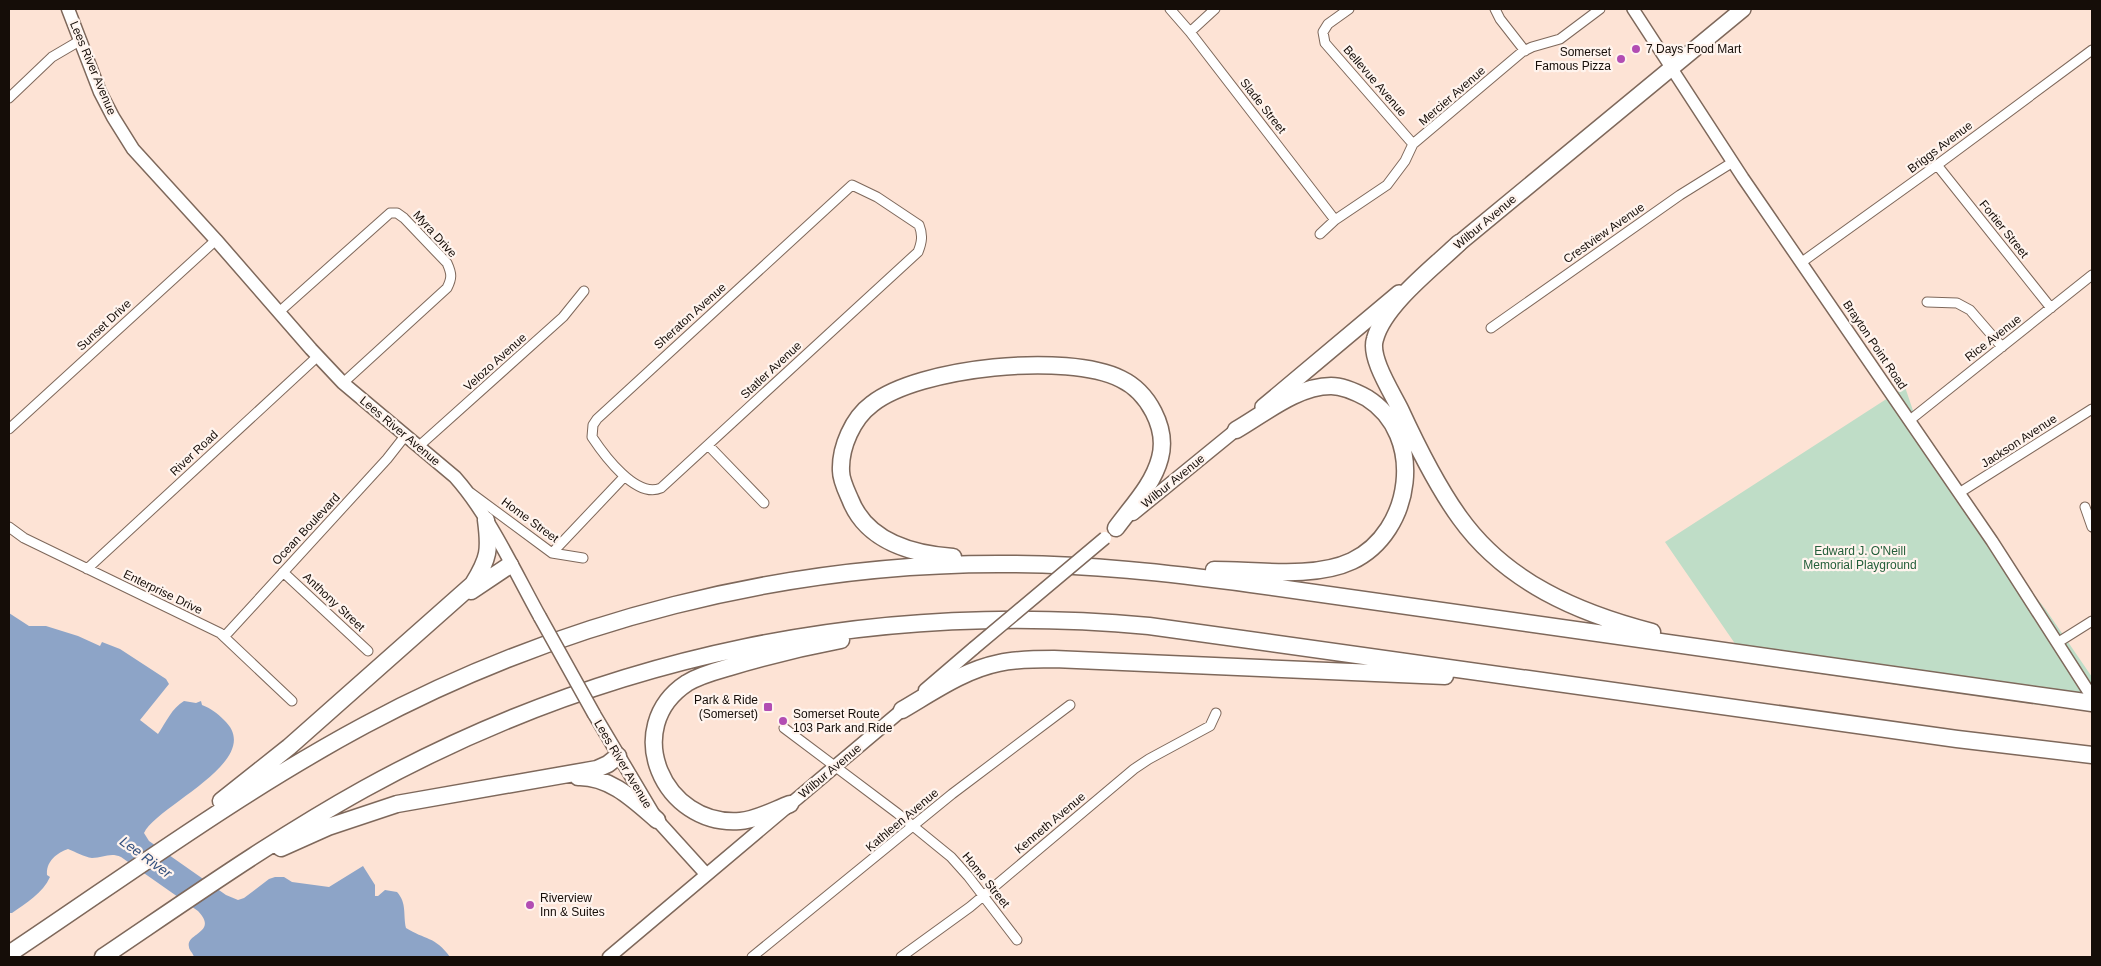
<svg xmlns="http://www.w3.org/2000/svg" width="2101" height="966" viewBox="0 0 2101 966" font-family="Arial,sans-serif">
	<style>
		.green { fill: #bfddc7 }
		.water { fill: #8da4c7 }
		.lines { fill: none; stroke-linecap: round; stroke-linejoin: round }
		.minor-casing { stroke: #7e685b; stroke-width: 11 }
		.tertiary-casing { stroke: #7e685b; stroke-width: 14 }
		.secondary-casing { stroke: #7e685b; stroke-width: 15 }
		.primary-casing { stroke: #7e685b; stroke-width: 18 }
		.motorway-casing { stroke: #7e685b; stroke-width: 19 }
		.minor { stroke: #fff; stroke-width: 9 }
		.tertiary { stroke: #fff; stroke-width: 11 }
		.secondary { stroke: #fff; stroke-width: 12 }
		.primary { stroke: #fff; stroke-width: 15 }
		.motorway { stroke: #fff; stroke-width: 16 }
		.secondary-bridge-casing { stroke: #7e685b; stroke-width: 15; stroke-linecap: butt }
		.secondary-bridge { stroke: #fff; stroke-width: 12 }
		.poi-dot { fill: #b24db3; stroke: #fff4ee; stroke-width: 2 }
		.labels { text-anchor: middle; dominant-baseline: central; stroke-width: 4.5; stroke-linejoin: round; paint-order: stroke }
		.poi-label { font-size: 12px; fill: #150d08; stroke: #fff4ee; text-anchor: start }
		.street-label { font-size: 12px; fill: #150d08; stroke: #fff4ee }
		.park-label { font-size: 12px; fill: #235e39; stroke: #fff4ee }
		.water-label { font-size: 14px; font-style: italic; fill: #2f4d7c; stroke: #fff4ee }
	</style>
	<rect width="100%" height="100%" fill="#fde3d5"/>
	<path class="green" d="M1905,387L1925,446L1969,511L2046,610L2092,677V707L2046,706L1749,664L1665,542Z"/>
	<path class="water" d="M9,613L29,626H46L78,636L100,646L102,642L120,649L166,679L169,684L140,720L158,734C166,722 172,708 184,701L196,703L201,701L202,705C212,709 217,713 224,720C267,760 157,805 144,833L149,841L226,895L238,900L244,898L269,879L275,877H284L292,882L329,887L363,866L375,885V896H378L385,890L397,892C407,903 403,914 406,928C425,940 435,936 450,957H194C193,953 189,950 189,947C185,933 219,933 198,911L121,857C110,852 103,858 92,858C84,857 76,852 68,849C57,853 46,861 47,875L50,877C43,893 26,903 12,913H9Z"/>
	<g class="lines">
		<g class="minor-casing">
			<path id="minor" d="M1170,9L1190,32L1335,220
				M1349,9L1328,24L1323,32L1325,43L1413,144
				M1495,9L1500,19L1525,51
				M1190,32L1215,9
				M9,98L52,57L81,40
				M1937,165L2051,308
				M852,185L877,197L919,225C923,235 922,242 918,252L661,488C636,499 604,455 592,437L593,425L597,419Z
				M1320,234L1335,220L1387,185L1405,161L1413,144L1522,52L1532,47L1560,39L1600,9
				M1802,262L1937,165L2092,50
				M1927,302L1957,303L1970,310L2002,347
				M279,312L390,213H397L404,218L447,263C452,274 452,278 447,288L343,383
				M1491,328L1680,195L1733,162
				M1910,420L2092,275
				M9,429L216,240
				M708,445L764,503
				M418,447L563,317L584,291
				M471,493L552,553L583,558
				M1959,493L2092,409
				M2085,507L2092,527
				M9,527L24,538L220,633L292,701
				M552,553L624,477
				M87,569L318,356
				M283,572L368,651
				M224,637L387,459L405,436
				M2057,643L2092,621
				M784,728L897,813L951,857L968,876L1017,940
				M752,957L952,794L1070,705
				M901,957L970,907L1134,769L1149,759L1210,726L1216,713"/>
		</g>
		<g class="tertiary-casing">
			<path id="tertiary" d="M1633,9L1743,178L1992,541L2092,697"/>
		</g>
		<g class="secondary-casing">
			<path id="secondary" d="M68,9L100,92L113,117L133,149L216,240L311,349L343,383L455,477C489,515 515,572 540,617
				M1133,514L1236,430
				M925,690L974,648
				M594,714L657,820L706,874
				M609,957L908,705"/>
		</g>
		<g class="primary-casing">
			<path id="primary" d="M1451,250L1743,9
				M1263,407L1399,293"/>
		</g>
		<g class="motorway-casing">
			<path id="motorway" d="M1459,243C1434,267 1384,305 1375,339C1369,357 1391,391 1400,409C1417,446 1436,485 1460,518C1506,582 1578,613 1652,632
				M953,557C912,554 866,541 850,499C846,490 841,480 841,471C840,447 853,418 872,404C919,367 1067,352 1121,379C1148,392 1168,428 1160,458C1153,485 1132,506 1116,528
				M1214,570C1257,570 1314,579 1352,561C1413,532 1426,435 1367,398C1356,392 1343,386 1331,386C1297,386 1264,414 1236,430
				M471,591L510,565
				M902,710C933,692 964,670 999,663C1017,659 1036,659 1054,659L1445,676
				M578,777C610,776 635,801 657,820
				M221,801L289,747L473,584C489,558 490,550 486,520
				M790,804C774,810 756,820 740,821C663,827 620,727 687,683C700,675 716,671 730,667C767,656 804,647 841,640
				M281,848L328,827L397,804L597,769L608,764L618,756
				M9,954C126,876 240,792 365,725C559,621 783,563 1004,564C1087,564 1169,573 1251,584L2092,703
				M103,957C189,899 274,839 364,789C607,655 873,600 1149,626L1957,739L2092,755"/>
		</g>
		<use href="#minor" class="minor"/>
		<use href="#tertiary" class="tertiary"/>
		<use href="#secondary" class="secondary"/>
		<use href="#primary" class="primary"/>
		<use href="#motorway" class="motorway"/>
		<g class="secondary-bridge-casing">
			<path id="secondary-bridge" d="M540,617L594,714
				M974,648L1105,538"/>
		</g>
		<use href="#secondary-bridge" class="secondary-bridge"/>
	</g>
	<g class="poi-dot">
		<circle cx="1636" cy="49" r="5"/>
		<circle cx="1621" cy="59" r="5"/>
		<rect x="763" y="702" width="10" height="10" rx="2.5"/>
		<circle cx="783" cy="721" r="5"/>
		<circle cx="530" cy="905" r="5"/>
	</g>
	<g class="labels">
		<g class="poi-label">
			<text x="1646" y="49">7 Days Food Mart</text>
			<text x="1611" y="52" text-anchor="end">Somerset<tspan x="1611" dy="14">Famous Pizza</tspan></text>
			<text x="758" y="700" text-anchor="end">Park &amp; Ride<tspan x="758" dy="14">(Somerset)</tspan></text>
			<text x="793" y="714">Somerset Route<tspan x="793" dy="14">103 Park and Ride</tspan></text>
			<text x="540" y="898">Riverview<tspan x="540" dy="14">Inn &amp; Suites</tspan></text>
		</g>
		<g class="street-label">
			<text transform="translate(93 68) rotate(67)">Lees River Avenue</text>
			<text transform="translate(1375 81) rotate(49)">Bellevue Avenue</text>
			<text transform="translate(1452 96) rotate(-41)">Mercier Avenue</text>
			<text transform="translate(1263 106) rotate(52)">Slade Street</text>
			<text transform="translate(1940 147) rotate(-37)">Briggs Avenue</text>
			<text transform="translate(1485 222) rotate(-40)">Wilbur Avenue</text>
			<text transform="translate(2004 229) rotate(51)">Fortier Street</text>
			<text transform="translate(1604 233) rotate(-35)">Crestview Avenue</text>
			<text transform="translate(435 234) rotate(48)">Myra Drive</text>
			<text transform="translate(690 316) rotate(-42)">Sheraton Avenue</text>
			<text transform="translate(104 325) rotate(-43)">Sunset Drive</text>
			<text transform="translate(1993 338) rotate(-38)">Rice Avenue</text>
			<text transform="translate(1875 345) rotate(56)">Brayton Point Road</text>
			<text transform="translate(495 362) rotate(-42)">Velozo Avenue</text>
			<text transform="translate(771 370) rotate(-43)">Statler Avenue</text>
			<text transform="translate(400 431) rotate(40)">Lees River Avenue</text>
			<text transform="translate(2019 441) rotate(-33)">Jackson Avenue</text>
			<text transform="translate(194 453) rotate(-43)">River Road</text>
			<text transform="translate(1173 481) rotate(-39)">Wilbur Avenue</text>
			<text transform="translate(530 520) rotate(36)">Home Street</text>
			<text transform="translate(306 529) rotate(-47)">Ocean Boulevard</text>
			<text transform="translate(163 592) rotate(26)">Enterprise Drive</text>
			<text transform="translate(334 602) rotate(43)">Anthony Street</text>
			<text transform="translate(623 764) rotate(59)">Lees River Avenue</text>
			<text transform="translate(830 771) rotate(-40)">Wilbur Avenue</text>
			<text transform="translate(902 820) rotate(-40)">Kathleen Avenue</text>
			<text transform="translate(1050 823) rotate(-40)">Kenneth Avenue</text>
			<text transform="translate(986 880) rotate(51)">Home Street</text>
		</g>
		<g class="park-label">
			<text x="1860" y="551">Edward J. O'Neill<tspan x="1860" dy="14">Memorial Playground</tspan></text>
		</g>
		<g class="water-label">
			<text transform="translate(146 857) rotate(36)">Lee River</text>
		</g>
	</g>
	<rect width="2101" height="966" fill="none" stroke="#150d08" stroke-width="20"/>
</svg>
